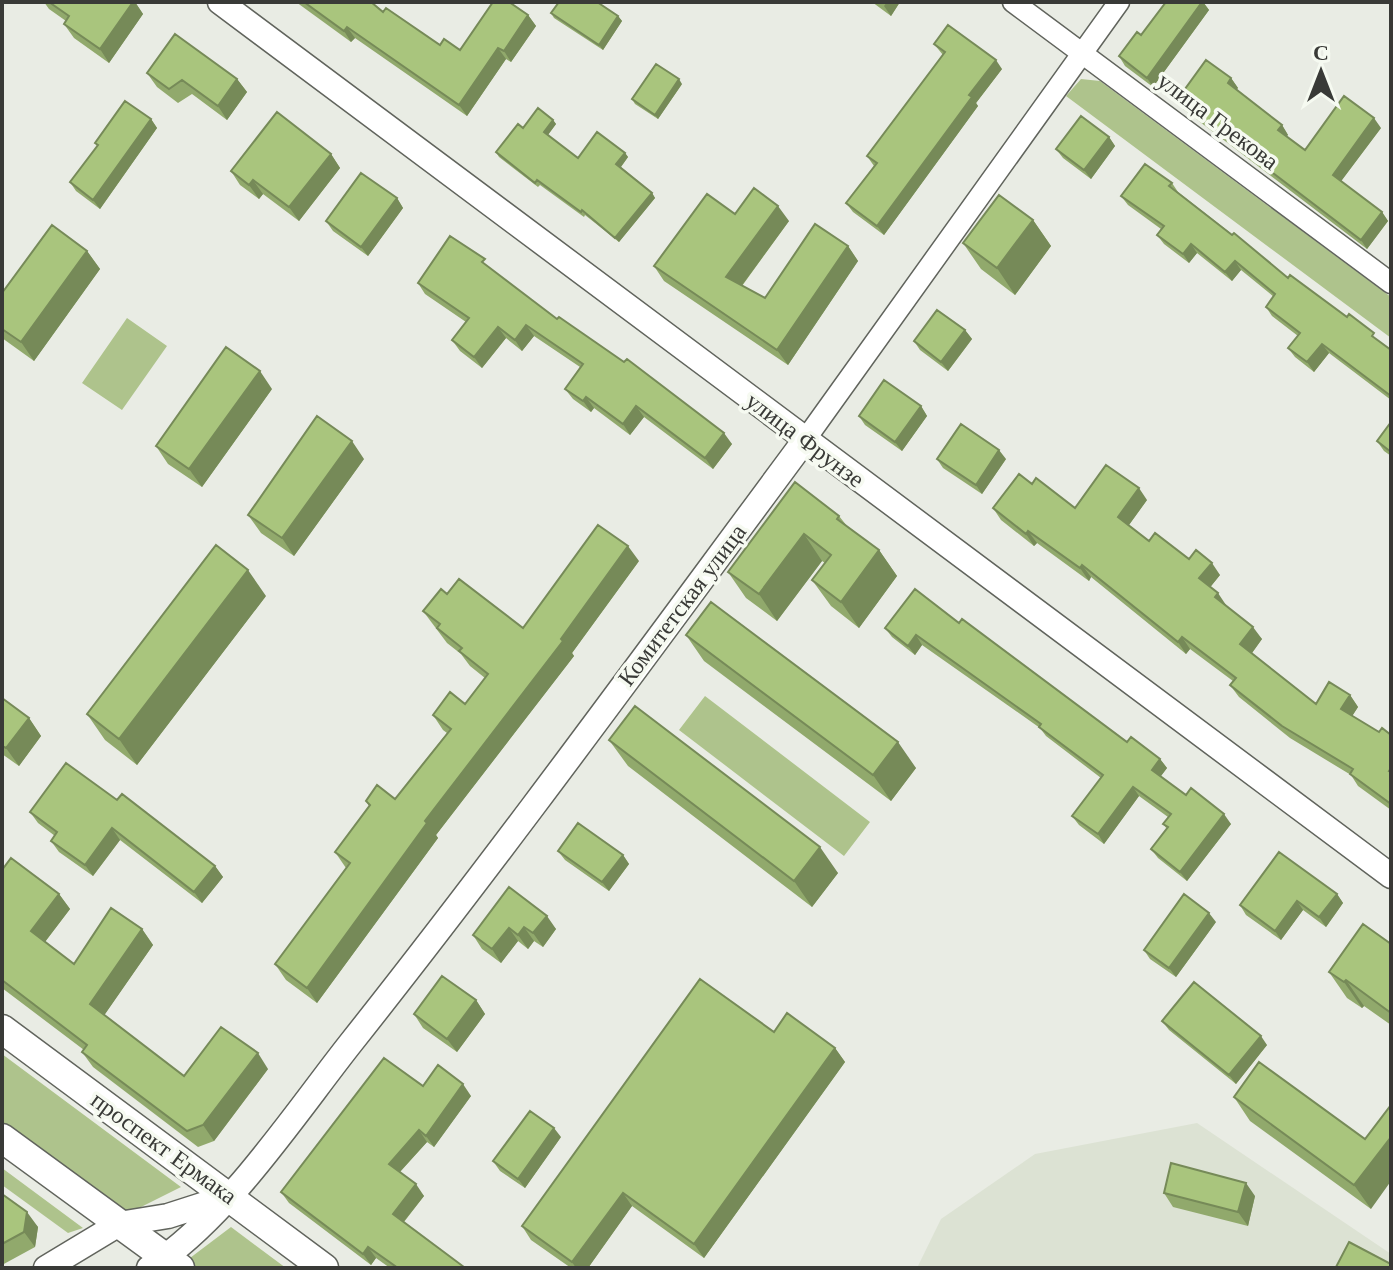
<svg xmlns="http://www.w3.org/2000/svg" width="1393" height="1270" viewBox="0 0 1393 1270" font-family="'Times New Roman',serif">
	<style>
		.built { fill: #dce2d3 }
		.green { fill: #aec38c }
		.lines { fill: none; stroke-linecap: round; stroke-linejoin: round }
		.minor-casing { stroke: #61645d; stroke-width: 23 }
		.tertiary-casing { stroke: #61645d; stroke-width: 27 }
		.secondary-casing { stroke: #61645d; stroke-width: 31 }
		.minor { stroke: #fff; stroke-width: 20 }
		.tertiary { stroke: #fff; stroke-width: 24 }
		.secondary { stroke: #fff; stroke-width: 28 }
		.wall { fill: #91a96c }
		.shaded-wall { fill: #768a58 }
		.building { fill: #a9c57d; stroke: #768a58; stroke-width: 2 }
		.labels { text-anchor: middle; dominant-baseline: central; stroke-width: 7; stroke-linejoin: round; paint-order: stroke }
		.street-label { font-size: 24px; fill: #393a37; stroke: #f6faf1 }
	</style>
	<rect width="100%" height="100%" fill="#e9ece4"/>
	<path class="built" d="M1197,1123L1391,1254V1268H917L941,1219L1035,1154Z"/>
	<path class="green" d="M1081,79L1100,81L1391,297V338L1066,96Z
		M127,318L167,346L122,410L82,383Z
		M705,696L870,822L844,856L679,730Z
		M2,1054L181,1187L115,1220L2,1137Z
		M2,1168L83,1228L68,1233L2,1185Z
		M231,1227L286,1268H195L186,1261Z"/>
	<g class="lines">
		<g class="minor-casing">
			<path id="minor" d="M1013,2L1391,283
				M805,440L1119,2"/>
		</g>
		<g class="tertiary-casing">
			<path id="tertiary" d="M220,2L1391,876
				M46,1268L119,1224L168,1216L224,1198
				M149,1268C226,1219 294,1115 350,1044C507,846 655,642 805,440"/>
		</g>
		<g class="secondary-casing">
			<path id="secondary" d="M2,1029L324,1268
				M2,1138L180,1268"/>
		</g>
		<use href="#minor" class="minor"/>
		<use href="#tertiary" class="tertiary"/>
		<use href="#secondary" class="secondary"/>
	</g>
	<path class="wall" d="M44,2H135L143,14L109,63L74,38L64,24L66,21L49,9Z
		M296,2H371L383,12L440,45L460,50L528,15L536,26L511,62L506,59L467,116L355,38L351,42Z
		M872,2H900L891,16Z
		M1166,2H1203L1209,10L1153,87L1125,66L1119,56L1141,35Z
		M551,13L618,16L622,21L603,50L554,18Z
		M934,44L1002,69L976,103L978,106L884,235L853,212L846,203L874,166L867,156L943,55Z
		M147,73L237,79L247,92L227,120L192,94L178,103L157,87Z
		M1231,78L1238,88L1236,90L1282,125L1288,135L1286,136L1305,150L1381,128L1341,181L1382,212L1388,221L1367,249L1183,109L1177,100Z
		M682,84L658,119L635,104L632,99Z
		M151,119L157,128L100,209L76,191L70,182L97,146L95,143Z
		M553,120L556,124L548,135L578,158L625,153L628,157L621,167L652,193L655,198L619,242L585,215L584,217L540,185L538,187L499,157L496,152L523,128Z
		M1109,137L1115,146L1091,179L1063,158L1056,149Z
		M331,154L340,168L299,221L263,194L259,199L240,185L231,171Z
		M1172,183L1178,192L1288,278L1391,350V400L1329,353L1314,372L1295,357L1288,348L1298,336L1272,316L1266,307L1274,297L1241,270L1232,281L1197,253L1189,263L1164,244L1157,235L1161,229L1128,205L1121,196Z
		M397,198L403,208L368,256L333,231L326,221Z
		M735,214L789,221L742,286L765,298L848,246L858,261L788,365L664,281L654,266Z
		M1033,220L1051,246L1015,295L981,269L963,243Z
		M87,251L100,269L34,361L2,338V293Z
		M492,270L557,319L732,444L713,469L644,417L630,435L594,408L591,412L573,399L565,389L580,367L534,336L522,351L506,338L482,368L460,351L452,340L466,322L425,294L418,283Z
		M965,330L972,339L948,371L920,350L914,341Z
		M272,389L202,487L168,464L156,446Z
		M921,406L927,416L902,451L865,425L859,416Z
		M1391,422V456L1384,451L1377,441Z
		M364,459L294,556L261,533L248,515Z
		M937,459H1006L982,494L943,468Z
		M1032,484L1075,508L1147,500L1129,525L1149,541L1189,559L1220,575L1210,587L1226,606L1262,639L1252,653L1316,704L1350,695L1358,707L1352,716L1379,732L1391,735V810L1358,786L1351,775L1290,738L1239,697L1230,685L1233,681L1190,649L1186,654L1091,577L1089,581L1037,543L1034,546L1001,520L993,508Z
		M839,516L847,526L879,550L897,576L859,628L831,606L812,580L825,563L822,561L777,621L746,598L728,572Z
		M639,561L572,653L574,656L436,835L438,838L317,1003L286,980L275,964L346,868L335,852L369,806L366,801L395,799L447,733L443,730L433,715L465,704L485,678L470,666L461,654L447,643L423,611L447,594L523,628Z
		M266,596L137,765L105,740L87,714Z
		M959,623L1127,742L1160,759L1167,768L1160,777L1186,795L1231,824L1187,881L1158,858L1151,849L1167,829L1163,824L1168,817L1139,796L1104,844L1079,825L1072,816L1101,778L1046,736L1040,728L922,645L915,655L892,637L885,628Z
		M686,635L916,768L891,801L704,661Z
		M2,698L29,718L41,736L19,766L2,754Z
		M609,740L838,873L812,907L628,766Z
		M117,800L215,866L223,877L202,903L120,840L93,876L59,852L51,841L55,836L38,823L30,812Z
		M558,851L623,855L629,864L609,891L565,860Z
		M2,870L59,894L70,909L45,942L74,964L142,929L153,945L104,1015L184,1076L268,1069L214,1141L198,1147L93,1067L82,1052L84,1050L2,988Z
		M509,887L556,929L543,947L534,941L528,949L518,941L501,963L482,949L473,935Z
		M1337,894L1343,903L1326,927L1303,910L1281,940L1246,915L1240,905Z
		M1216,922L1176,977L1150,959L1144,950Z
		M1391,944V1025L1364,1006L1362,1008L1347,998L1329,972Z
		M476,1000L485,1014L457,1052L423,1028L414,1014Z
		M1162,1021L1267,1045L1236,1084L1169,1030Z
		M774,1032L835,1048L845,1062L704,1258L632,1206L588,1268H571L531,1240L522,1226Z
		M423,1086L471,1096L434,1147L427,1142L400,1172L424,1196L404,1222L464,1268H390L376,1258L371,1265L289,1203L281,1192Z
		M1234,1097L1365,1139L1371,1209L1250,1121Z
		M561,1137L525,1188L500,1171L493,1161Z
		M1164,1193L1255,1196L1248,1226L1173,1207Z
		M2,1194L38,1227L35,1247L2,1265Z"/>
	<path class="shaded-wall" d="M133,2H135L143,14L109,63L100,49Z
		M887,2H900L891,16L884,6Z
		M1202,2H1203L1209,10L1153,87L1147,78Z
		M528,15L536,26L511,62L504,51Z
		M618,16L622,21L603,50L599,45Z
		M347,27L355,38L351,42L344,31Z
		M498,48L506,59L467,116L459,105Z
		M996,60L1002,69L976,103L978,106L884,235L877,226L969,95Z
		M1231,78L1238,88L1234,92L1228,83Z
		M237,79L247,92L227,120L218,106Z
		M679,79L682,84L658,119L655,115Z
		M1374,118L1381,128L1339,184L1333,175Z
		M151,119L157,128L100,209L93,200Z
		M553,120L556,124L547,136L544,132Z
		M1282,125L1288,135L1284,139L1278,130Z
		M1109,137L1115,146L1091,179L1084,170Z
		M625,153L628,157L620,168L616,164Z
		M331,154L340,168L299,221L289,207Z
		M253,180L263,194L259,199L249,185Z
		M652,193L655,198L619,242L615,238Z
		M397,198L403,208L368,256L361,247Z
		M778,206L789,221L737,292L726,277Z
		M1382,212L1388,221L1367,249L1361,240Z
		M1033,220L1051,246L1015,295L997,268Z
		M1191,244L1197,253L1189,263L1183,254Z
		M848,246L858,261L788,365L777,350Z
		M87,251L100,269L34,361L21,342Z
		M1235,261L1241,270L1232,281L1225,272Z
		M526,325L534,336L522,351L515,340Z
		M498,327L506,338L482,368L474,357Z
		M965,330L972,339L948,371L941,362Z
		M1322,344L1329,353L1314,372L1307,362Z
		M260,371L272,389L202,487L189,469Z
		M586,397L594,408L591,412L583,401Z
		M636,406L644,417L630,435L623,424Z
		M921,406L927,416L902,451L895,442Z
		M724,433L732,444L713,469L705,458Z
		M352,441L364,459L294,556L282,538Z
		M999,450L1006,459L982,494L976,485Z
		M1139,488L1147,500L1126,529L1118,517Z
		M1028,531L1037,543L1034,546L1026,534Z
		M804,534L822,561L777,621L759,594Z
		M628,546L639,561L572,653L574,656L436,835L438,838L317,1003L307,988L425,821L561,639Z
		M879,550L897,576L859,628L841,602Z
		M1212,563L1220,575L1208,590L1199,578Z
		M1082,565L1091,577L1089,581L1080,568Z
		M248,570L266,596L137,765L119,739Z
		M1218,593L1226,605L1223,610L1215,597Z
		M1253,627L1262,639L1249,657L1240,644Z
		M916,635L922,645L915,655L908,646Z
		M1182,637L1190,649L1186,654L1178,642Z
		M1350,695L1358,707L1349,721L1341,709Z
		M29,718L41,736L19,766L6,748Z
		M898,742L916,768L891,801L873,775Z
		M1160,759L1167,768L1158,780L1152,770Z
		M1133,787L1139,796L1104,844L1098,834Z
		M1224,814L1231,824L1187,881L1180,872Z
		M112,828L120,840L93,876L85,865Z
		M820,847L838,873L812,907L794,881Z
		M623,855L629,864L609,891L602,882Z
		M215,866L223,877L202,903L194,892Z
		M59,894L70,909L41,947L31,931Z
		M1337,894L1343,903L1326,927L1319,917Z
		M1297,901L1303,910L1281,940L1275,931Z
		M1209,913L1216,922L1176,977L1169,968Z
		M547,916L556,929L543,947L533,933Z
		M524,927L534,941L528,949L518,935Z
		M509,928L518,941L501,963L492,949Z
		M142,929L153,945L101,1020L90,1004Z
		M1346,980L1364,1006L1362,1008L1344,982Z
		M476,1000L485,1014L457,1052L447,1039Z
		M1261,1036L1267,1045L1236,1084L1229,1075Z
		M835,1048L845,1062L704,1258L694,1244Z
		M258,1053L268,1069L214,1141L203,1125Z
		M463,1084L471,1096L434,1147L426,1136Z
		M554,1128L561,1137L525,1188L518,1179Z
		M419,1130L427,1142L397,1175L389,1164Z
		M1391,1137V1181L1371,1209L1354,1185Z
		M1246,1183L1255,1196L1248,1226L1238,1212Z
		M416,1184L424,1196L401,1225L393,1214Z
		M623,1193L632,1206L588,1268H576L572,1262Z
		M27,1212L38,1227L35,1247L24,1232Z
		M368,1247L376,1258L371,1265L363,1254Z"/>
	<path class="building" d="M49,2H133L100,49L64,24L69,16Z
		M304,2H371L383,12L386,8L440,45L444,39L460,50L493,2H509L528,15L504,51L498,48L459,105L347,27L344,31Z
		M559,2H597L618,16L599,45L551,13Z
		M1166,2H1202L1147,78L1119,56L1137,32L1141,35Z
		M948,25L996,60L969,95L972,97L877,226L846,203L877,163L867,156L945,52L934,44Z
		M175,34L237,79L218,106L182,80L169,89L147,73Z
		M1206,60L1231,78L1228,83L1282,125L1278,130L1305,150L1344,96L1374,118L1333,175L1382,212L1361,240L1177,100Z
		M656,64L679,79L655,115L632,99Z
		M125,101L151,119L93,200L70,182L98,145L95,143Z
		M538,108L553,120L544,132L578,158L597,132L625,153L616,164L652,193L615,238L582,210L581,212L537,180L535,183L496,152L518,124L523,128Z
		M277,112L331,154L289,207L253,180L249,185L231,171Z
		M1081,116L1109,137L1084,170L1056,149Z
		M1145,164L1172,183L1169,186L1232,235L1234,233L1288,278L1290,275L1347,317L1349,314L1374,333L1372,336L1391,350V396L1322,344L1307,362L1288,348L1300,333L1266,307L1275,294L1235,261L1225,272L1191,244L1183,254L1157,235L1164,226L1121,196Z
		M361,173L397,198L361,247L326,221Z
		M754,188L778,206L726,277L765,298L815,224L848,246L777,350L654,266L707,194L735,214Z
		M999,195L1033,220L997,268L963,243Z
		M52,225L87,251L21,342L2,329V293Z
		M450,236L485,259L482,262L557,319L559,317L624,362L627,359L724,433L705,458L636,406L623,424L586,397L583,401L565,389L583,364L526,325L515,340L498,327L474,357L452,340L469,318L418,283Z
		M937,310L965,330L941,362L914,341Z
		M226,347L260,371L189,469L156,446Z
		M884,380L921,406L895,442L859,416Z
		M317,416L352,441L282,538L248,515Z
		M1391,422V452L1377,441Z
		M961,424L999,450L976,485L937,459Z
		M1106,465L1139,488L1118,517L1149,541L1155,533L1189,559L1196,550L1212,563L1199,578L1218,593L1215,597L1253,627L1240,644L1316,704L1329,682L1350,695L1341,709L1379,732L1382,728L1391,735V768L1389,771L1391,772V804L1350,774L1353,769L1282,726L1230,685L1236,678L1182,637L1178,642L1082,565L1080,568L1028,531L1026,534L993,508L1019,474L1032,484L1036,478L1075,508Z
		M795,482L839,516L837,519L879,550L841,602L812,580L831,555L804,534L759,594L728,572Z
		M598,525L628,546L561,639L563,641L425,821L427,823L307,988L275,964L350,863L335,852L370,805L366,801L377,785L395,799L451,729L433,715L450,692L465,704L488,674L459,651L462,648L437,628L440,624L423,611L441,589L447,594L459,579L523,628Z
		M216,545L248,570L119,739L87,714Z
		M915,589L959,623L962,619L1127,742L1131,737L1160,759L1152,770L1186,795L1191,788L1224,814L1180,872L1151,849L1168,827L1163,824L1171,814L1133,787L1098,834L1072,816L1103,775L1039,727L1041,724L916,635L908,646L885,628Z
		M711,602L898,742L873,775L686,635Z
		M2,698L29,718L6,748L2,746Z
		M635,706L820,847L794,881L609,740Z
		M66,763L117,800L122,794L215,866L194,892L112,828L85,865L51,841L57,832L30,812Z
		M578,823L623,855L602,882L558,851Z
		M1279,852L1337,894L1319,917L1297,901L1275,931L1240,905Z
		M11,858L59,894L31,931L74,964L111,908L142,929L90,1004L184,1076L221,1027L258,1053L203,1125L187,1131L82,1052L87,1045L2,980V870Z
		M509,887L547,916L533,933L524,927L518,935L509,928L492,949L473,935Z
		M1184,894L1209,913L1169,968L1144,950Z
		M1363,924L1391,944V1013L1346,980L1344,982L1329,972Z
		M442,976L476,1000L447,1039L414,1014Z
		M700,979L774,1032L787,1013L835,1048L694,1244L623,1193L572,1262L522,1226Z
		M1194,982L1261,1036L1229,1075L1162,1021Z
		M384,1058L423,1086L438,1065L463,1084L426,1136L419,1130L389,1164L416,1184L393,1214L464,1267L463,1268H398L368,1247L363,1254L281,1192Z
		M1259,1062L1365,1139L1391,1105V1137L1354,1185L1234,1097Z
		M530,1111L554,1128L518,1179L493,1161Z
		M1171,1163L1246,1183L1238,1212L1164,1193Z
		M2,1194L27,1212L24,1232L2,1244Z
		M1349,1242L1391,1264V1268H1338L1336,1267Z"/>
	<g class="labels">
		<g class="street-label">
			<text transform="translate(1218 121) rotate(37)">улица Грекова</text>
			<text transform="translate(805 440) rotate(37)">улица Фрунзе</text>
			<text transform="translate(682 605) rotate(-53)">Комитетская улица</text>
			<text transform="translate(164 1148) rotate(36)">проспект Ермака</text>
		</g>
	</g>
	<rect width="1393" height="1270" fill="none" stroke="#393a37" stroke-width="8"/>
	<g transform="translate(1321 72)" stroke="#f6faf1" stroke-width="6" paint-order="stroke">
	<path d="M0-6L14 30L0 20L-14 30Z" fill="#393a37"/>
	<text y="-12" font-size="22" font-weight="bold" text-anchor="middle" fill="#393a37">С</text>
	</g>
</svg>
